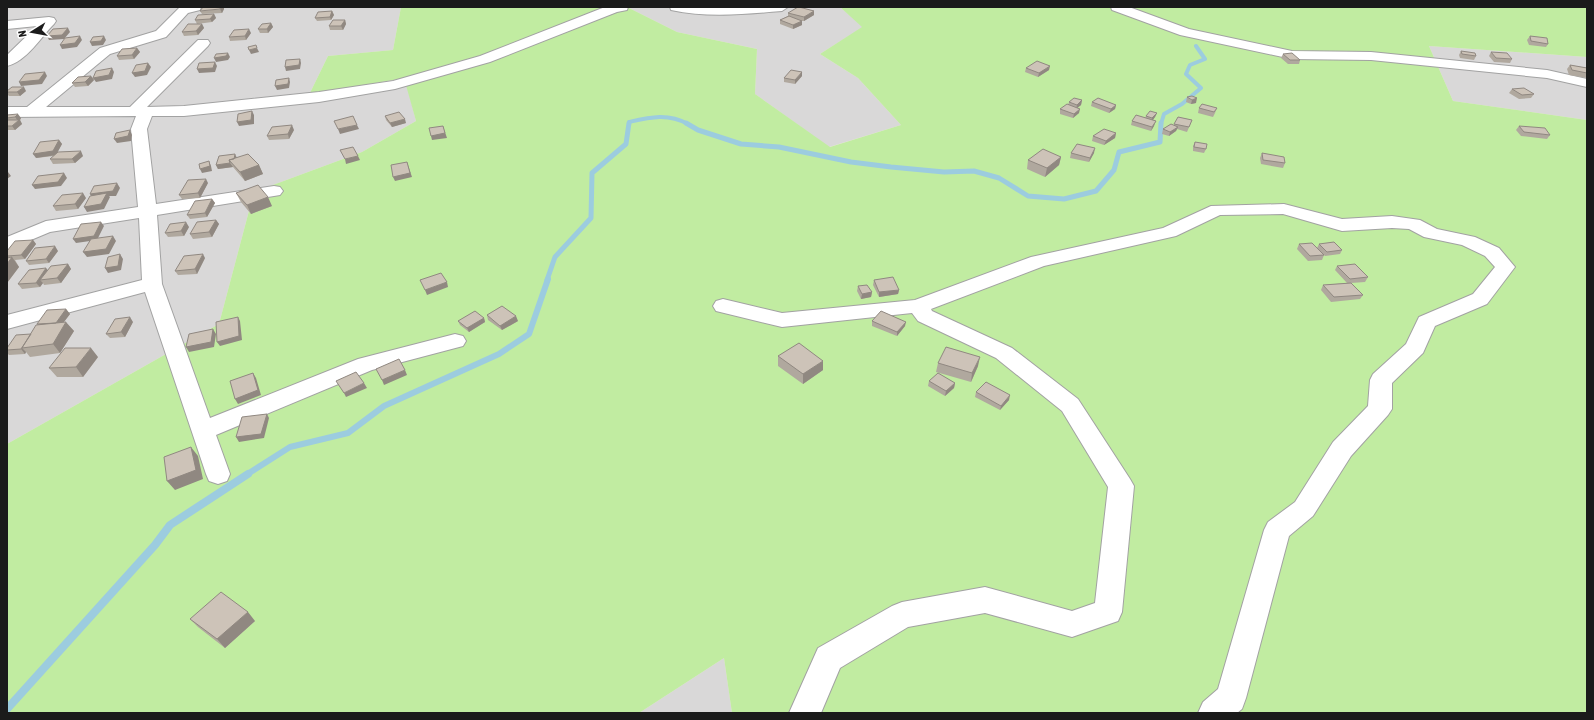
<svg xmlns="http://www.w3.org/2000/svg" width="1594" height="720" viewBox="0 0 1594 720" font-family="'Asap Condensed',sans-serif">
	<style>
		.residential { fill: #d9d8d8 }
		.grass { fill: #c1eca1 }
		.lines { fill: none; stroke-linecap: round; stroke-linejoin: round }
		.stream-far3 { stroke: #9cccdf; stroke-width: 4 }
		.stream-far2 { stroke: #9cccdf; stroke-width: 5 }
		.stream-far1 { stroke: #9cccdf; stroke-width: 6 }
		.stream { stroke: #9cccdf; stroke-width: 8 }
		.minor-casing { stroke: #a2a2a2; stroke-width: 2 }
		.minor { fill: #fff; fill-rule: evenodd }
		.wall { fill: #b0a89e }
		.shaded-wall { fill: #908881 }
		.building { fill: #cdc3b8; stroke: #908881 }
	</style>
	<rect width="100%" height="100%" fill="#ede9df"/>
	<path class="residential" d="M7,7H401L393,50L328,56L309,95L405,78L416,121L362,152L254,192L219,324L7,444Z
		M627,7H840L863,27L820,54L858,78L901,125L829,147L755,94L757,49L677,32Z
		M1429,46L1587,57V120L1453,101Z
		M724,658L732,713H639Z"/>
	<path class="grass" d="M401,7H627L677,32L757,49L755,94L830,147L901,125L858,78L820,54L862,27L840,7H1587V57L1429,46L1453,101L1587,120V713H732L724,658L639,713H7V444L219,324L254,192L362,152L416,121L404,78L309,95L328,56L393,50Z"/>
	<g class="lines">
		<path class="stream-far3" d="M629,124V122C651,117 668,113 688,124
			M1161,124L1164,114L1182,104L1201,88L1186,74L1190,65L1205,59L1196,46"/>
		<path class="stream-far2" d="M686,123L698,130L741,144L779,147L851,162L891,167L944,172L974,171L999,178L1028,196L1064,199L1096,191L1114,170L1119,152L1160,142L1161,123
			M547,280L555,257L591,218L592,173L626,144L629,123"/>
		<path class="stream-far1" d="M246,475L290,447L348,433L384,406L499,354L529,334L548,279"/>
		<path class="stream" d="M7,709L155,545L170,525L248,474"/>
		<g class="minor-casing">
			<path id="minor" d="M180,7H201L200,10L188,13L166,37L110,54L46,107H130L198,40H208L210,43L208,46L147,107L184,106L319,92L393,81L480,56L605,7H628L627,10L617,12L490,62L395,89L319,102L184,116H152L147,129L156,204L274,186L280,187L283,191L280,195L274,196L157,215L162,284L210,418L358,359L455,334L463,336L466,341L463,346L372,370L216,435L230,474L227,481L218,484L209,481L206,474L145,292L7,329V315L142,280L139,218L50,232L7,250V237L46,221L138,207L131,129L136,116L7,117V107H27L100,48L156,31Z
				M670,7H788L782,11C746,14 707,18 671,10Z
				M1111,7H1129L1189,29L1292,51L1371,52L1547,70L1587,79V87L1547,78L1371,60L1292,59L1180,35L1112,10Z
				M49,17L54,18L56,21L54,24C41,37 26,62 7,66V55L37,26L7,29V21Z
				M1284,204L1342,219L1392,216L1420,220L1437,229L1475,237L1499,248L1515,267L1487,304L1435,326L1423,353L1392,383V409L1388,415L1351,456L1313,516L1289,536L1246,698L1242,709L1237,713H1198L1203,702L1218,689L1264,530L1268,522L1295,502L1333,442L1368,406L1370,380L1373,374L1406,344L1419,317L1473,294L1495,267L1485,256L1462,245L1424,237L1409,229L1392,228L1342,231L1283,214L1220,215L1176,236L1044,266L931,309L932,311L1012,348L1078,399L1130,479L1134,486L1122,612L1118,621L1072,637L985,613L908,627L840,668L821,713H789L818,648L892,606L902,602L985,587L1072,611L1095,603L1108,487L1062,411L996,358L918,321L912,313L782,327L716,311L713,306L716,301L723,299L782,313L915,300L1031,257L1163,228L1211,206Z"/>
		</g>
		<use href="#minor" class="minor"/>
	</g>
	<path class="wall" d="M224,9L222,13L202,14L200,11Z
		M332,11L334,15L331,20L317,21L315,18Z
		M788,13L814,15L804,21H802V25L793,29L780,24V20L788,16Z
		M214,14L216,18L212,22L197,24L195,20Z
		M345,20L346,24L343,30H330L329,26Z
		M271,23L273,27L268,33H260L258,29Z
		M202,24L204,28L198,35L184,36L182,32Z
		M251,33L246,40L230,41L229,37Z
		M1530,36L1548,44L1546,47L1529,45L1527,40Z
		M137,48L140,52L134,59L119,60L117,56Z
		M1461,51L1476,56L1474,60L1460,58L1459,55Z
		M1491,52L1512,59L1510,63L1494,62L1489,56Z
		M1283,54L1300,60L1299,64H1288L1281,58Z
		M1570,65L1587,68V78L1569,75L1567,69Z
		M1026,68L1049,70L1038,77L1025,72Z
		M91,76L94,80L88,86L75,87L72,83Z
		M802,76L795,84L784,82V78Z
		M1512,89L1534,94L1531,98L1519,99L1509,93Z
		M7,91H26L20,96H9L7,94Z
		M1187,97L1196,103L1191,104L1186,102Z
		M1082,100L1081,105L1077,108L1079,113L1073,118L1060,114V109L1068,105L1069,102Z
		M1092,102L1116,105L1115,109L1109,113L1091,106Z
		M1199,108H1217L1215,113L1213,117L1198,113Z
		M1157,113L1155,117L1152,120L1154,126L1151,131L1131,125L1132,121L1145,118L1146,116Z
		M7,115L21,118L20,120L22,124L15,130H7Z
		M385,116L406,123L392,127L386,120Z
		M1178,117L1192,120L1187,132L1177,129L1176,131L1169,136L1162,134L1163,129L1174,125Z
		M1519,126L1550,135L1547,139L1521,136L1516,130Z
		M294,130L289,139L269,140L267,136Z
		M1116,133L1115,138L1104,145L1092,141L1093,136Z
		M59,140L62,144L57,153L83,156L75,163L53,164L50,159L54,156L36,158Z
		M1195,142L1206,149L1204,153L1193,151V146Z
		M1071,153H1094L1089,162L1070,158Z
		M1262,153L1285,163L1283,168L1261,164L1260,158Z
		M237,157L259,165L263,174L245,181L233,167L218,169L216,165Z
		M1061,157L1059,165L1045,177L1027,169L1028,160Z
		M208,183L200,198L182,199L179,195Z
		M236,193L272,206L251,214L241,202Z
		M86,198L78,209L56,211L53,206Z
		M212,199L215,203L207,217L190,219L187,215Z
		M216,220L219,224L212,237L193,239L190,234Z
		M189,227L184,236L168,237L165,233Z
		M33,240L36,244L25,259L15,260L19,267L7,283V251Z
		M1299,244L1317,248L1319,244L1342,250L1340,254L1325,256L1323,254L1324,255L1322,260L1308,261L1297,249Z
		M58,251L49,263L29,265L26,261Z
		M205,258L197,274L178,275L175,271Z
		M68,264L71,269L61,283L44,285L43,283L40,287L22,289L18,284L48,270Z
		M1337,266L1368,277L1365,282L1351,283L1363,295L1360,299L1331,302L1321,290L1323,285L1347,283L1335,270Z
		M874,280L899,290L898,294L879,297L873,285Z
		M858,286L872,292L871,297L861,299L857,291Z
		M66,309L70,314L64,322L74,331L60,353L30,357L26,352L25,354L9,355L7,353V348L31,334L38,325L37,324Z
		M487,315L518,321L502,330L488,320Z
		M484,318L485,322L469,332L460,325L458,321Z
		M872,321L905,326L897,336L872,326Z
		M133,322L125,337L110,338L106,334Z
		M778,356L823,370L803,384L778,366Z
		M98,357L83,377H57L49,368Z
		M938,363L978,366L971,382L936,372Z
		M929,381L955,383L954,388L945,396L928,386Z
		M976,392L1009,400L1000,410L975,397Z
		M190,619L255,621L225,648L198,627Z"/>
	<path class="shaded-wall" d="M221,7H224V9L222,13L220,9Z
		M332,11L334,15L331,20L330,17Z
		M814,11V15L804,21V17Z
		M214,14L216,18L212,22L210,19Z
		M345,20L346,24L343,30L341,26Z
		M802,21V25L793,29V25Z
		M271,23L273,27L268,33L267,29Z
		M202,24L204,28L198,35L196,31Z
		M68,28L70,32L64,39L49,40L47,36Z
		M249,29L251,33L246,40L245,36Z
		M80,36L82,40L77,47L62,49L60,45Z
		M104,36L106,40L103,45L92,46L90,42Z
		M137,48L140,52L134,59L132,55Z
		M257,48L259,52L251,54L249,50Z
		M228,53L230,57L228,60L216,62L214,58Z
		M300,59L301,63L300,69L286,71L285,67Z
		M215,62L217,66L215,72L199,73L197,69Z
		M148,63L151,67L147,75L135,77L132,73Z
		M1050,66L1049,70L1038,77L1039,73Z
		M112,68L114,72L112,79L96,82L93,78Z
		M45,72L47,76L42,84L21,86L19,82Z
		M802,72V76L795,84V80Z
		M91,76L94,80L88,86L85,82Z
		M289,78L290,82L289,88L277,90L275,86Z
		M24,87L26,91L20,96L17,92Z
		M1197,98L1196,103L1191,104L1192,100Z
		M1082,100L1081,105L1076,109L1077,105Z
		M1116,105L1115,109L1109,113L1111,109Z
		M1080,109L1079,113L1073,118L1074,114Z
		M252,111L254,115V124L239,126L237,122Z
		M1157,113L1155,117L1151,123L1152,118Z
		M18,114L21,118L20,120L22,124L15,130L12,126L18,121L15,117Z
		M405,119L406,123L392,127L390,123Z
		M1156,121L1154,126L1151,131L1152,127Z
		M292,125L294,130L289,139L288,134Z
		M357,125L359,129L340,134L338,129Z
		M443,126L447,138L432,140L431,136Z
		M1178,127L1176,131L1169,136L1170,132Z
		M130,130L132,135L131,141L117,143L114,139Z
		M1116,133L1115,138L1104,145L1106,141Z
		M59,140L62,144L56,155L36,158L33,154Z
		M1095,148L1094,153L1089,162L1090,158Z
		M81,151L83,156L75,163L72,159Z
		M235,154L237,158L232,163Z
		M358,156L360,160L346,164L345,159Z
		M1061,157L1059,165L1045,177L1047,168Z
		M209,161L211,166L212,171L202,173L200,169Z
		M407,162L412,177L395,181L393,177Z
		M230,163L233,167L218,169L216,165Z
		M259,165L263,174L245,181L240,172Z
		M7,172H8L11,176L7,179Z
		M64,173L67,178L61,186L35,189L32,185Z
		M206,179L208,183L200,198L198,193Z
		M117,183L120,188L116,196H109L110,197L104,209L87,212L84,207L93,199L90,194Z
		M83,193L86,198L78,209L75,204Z
		M268,197L272,206L251,214L247,205Z
		M212,199L215,203L207,217L205,213Z
		M216,220L219,224L212,237L209,232Z
		M101,222L104,226L97,240L76,243L73,239Z
		M186,222L189,227L184,236L181,231Z
		M113,236L116,241L109,254L87,257L83,252Z
		M33,240L36,244L25,259L21,255Z
		M55,246L58,251L49,263L46,259Z
		M120,254L123,259L121,270L108,273L105,268Z
		M203,254L205,258L197,274L195,269Z
		M12,257L19,267L7,283V264Z
		M68,264L71,269L61,283L57,278Z
		M46,268L50,273L40,280L43,283L40,287L36,283Z
		M447,282L448,287L427,295L425,290Z
		M899,290L898,294L879,297V292Z
		M872,292L871,297L861,299L862,294Z
		M66,309L70,314L60,327L56,323Z
		M516,316L518,321L502,330L500,326Z
		M130,317L133,322L125,337L121,332Z
		M238,317L240,321L242,340L220,346L217,342Z
		M484,318L485,322L469,332L467,328Z
		M66,322L74,331L60,353L53,344Z
		M906,322L905,326L897,336V332Z
		M213,329L216,334L214,347L189,352L186,347Z
		M22,348L26,352L25,354L21,349Z
		M91,348L98,357L83,377L76,367Z
		M980,357L978,366L971,382L972,373Z
		M823,361V370L803,384V374Z
		M405,370L407,375L384,385L382,380Z
		M253,373L256,378L261,395L238,404L235,399Z
		M364,383L367,388L346,397L344,393Z
		M955,383L954,388L945,396L946,391Z
		M1010,395L1009,400L1000,410L1001,406Z
		M267,414L269,418L264,438L239,442L236,437Z
		M191,447L198,456L203,479L175,490L167,481Z
		M248,612L255,621L225,648L217,639Z"/>
	<path class="building" d="M203,7H221L220,9L200,11Z
		M798,7H799L814,11L804,17L788,13Z
		M332,11L330,17L315,18L318,12Z
		M214,14L210,19L195,20L198,15Z
		M789,16L802,21L793,25L780,20Z
		M333,20H345L341,26H329Z
		M271,23L267,29H258L262,24Z
		M188,24H202L196,31L182,32Z
		M68,28L62,35L47,36L53,29Z
		M249,29L245,36L229,37L234,30Z
		M80,36L75,43L60,45L65,38Z
		M104,36L101,41L90,42L93,37Z
		M1530,36L1547,38L1548,44L1531,41Z
		M256,45L257,48L249,50L248,47Z
		M137,48L132,55L117,56L122,49Z
		M1461,51L1475,53L1476,56L1462,54Z
		M1491,52L1507,53L1512,59L1496,58Z
		M228,53L226,56L214,58L216,54Z
		M1292,53L1300,60H1290L1283,54Z
		M300,59L299,65L285,67L286,60Z
		M1037,61L1050,66L1039,73L1026,68Z
		M215,62L213,68L197,69L199,63Z
		M148,63L145,71L132,73L136,65Z
		M1570,65L1587,68V73L1572,70Z
		M112,68L109,75L93,78L96,71Z
		M791,70L802,72L795,80L784,78Z
		M45,72L39,80L19,82L25,74Z
		M91,76L85,82L72,83L78,77Z
		M289,78L288,84L275,86L276,80Z
		M12,87H24L17,92H7V91Z
		M1524,88L1534,94L1522,95L1512,89Z
		M1192,96L1197,98L1192,100L1187,97Z
		M1074,98L1082,100L1077,105L1069,102Z
		M1098,98L1116,105L1111,109L1092,102Z
		M1067,104L1080,109L1074,114L1060,109Z
		M1202,104L1217,108L1214,112L1199,108Z
		M252,111L251,120L237,122L238,114Z
		M1150,111L1157,113L1152,118L1146,116Z
		M399,112L405,119L390,123L385,116Z
		M18,114L15,117L7,118V115Z
		M1136,115L1156,121L1152,127L1132,121Z
		M353,116L357,125L338,129L334,121Z
		M1178,117L1192,120L1189,127L1174,124Z
		M7,120H19L12,126H7Z
		M1171,124L1178,127L1170,132L1163,129Z
		M292,125L288,134L267,136L272,127Z
		M443,126L445,133L431,136L429,128Z
		M1519,126L1545,128L1550,135L1524,132Z
		M1104,129L1116,133L1106,141L1093,136Z
		M130,130L128,136L114,139L116,133Z
		M59,140L53,151L33,154L40,142Z
		M1195,142L1207,144L1206,149L1194,147Z
		M1077,144L1095,148L1090,158L1071,153Z
		M353,147L358,156L345,159L340,150Z
		M1043,149L1061,157L1047,168L1028,160Z
		M81,151L72,159H50L58,152Z
		M1262,153L1284,157L1285,163L1263,160Z
		M235,154L234,159L229,160L230,163L216,165L219,156Z
		M248,154L259,165L240,172L229,160Z
		M209,161L210,166L200,169L199,164Z
		M407,162L410,173L393,177L391,165Z
		M64,173L58,182L32,185L38,176Z
		M206,179L198,193L179,195L188,180Z
		M117,183L113,191L90,194L94,186Z
		M258,185L268,197L247,205L236,193Z
		M83,193L75,204L53,206L62,195Z
		M107,193L101,204L84,207L90,196Z
		M212,199L205,213L187,215L195,201Z
		M216,220L209,232L190,234L197,222Z
		M101,222L94,236L73,239L81,224Z
		M186,222L181,231L165,233L170,224Z
		M113,236L106,249L83,252L91,239Z
		M33,240L21,255L7,256V251L15,241Z
		M1334,242L1342,250L1327,252L1319,244Z
		M1312,243L1324,255L1310,256L1299,244Z
		M55,246L46,259L26,261L35,248Z
		M120,254L118,266L105,268L108,257Z
		M203,254L195,269L175,271L184,256Z
		M12,257L7,264V258Z
		M68,264L57,278L40,280L51,266Z
		M1355,264L1368,277L1350,279L1337,266Z
		M46,268L36,283L18,284L29,270Z
		M441,273L447,282L425,290L420,280Z
		M893,277L899,290L879,292L874,280Z
		M1351,283L1363,295L1334,297L1323,285Z
		M867,285L872,292L862,294L858,286Z
		M502,306L516,316L500,326L487,315Z
		M66,309L56,323L37,324L47,310Z
		M475,311L484,318L467,328L458,321Z
		M881,311L906,322L897,332L872,321Z
		M130,317L121,332L106,334L115,319Z
		M238,317L239,336L217,342L216,322Z
		M66,322L53,344L22,348L36,325Z
		M213,329L211,342L186,347L189,334Z
		M31,334L21,349L7,350V348L16,335Z
		M799,343L823,361L803,374L778,356Z
		M946,347L980,357L972,373L938,363Z
		M65,348H91L76,367L49,368Z
		M399,359L405,370L382,380L376,369Z
		M356,372L364,383L344,393L336,381Z
		M253,373L258,390L235,399L230,381Z
		M938,373L955,383L946,391L929,381Z
		M986,382L1010,395L1001,406L976,392Z
		M267,414L261,434L236,437L242,417Z
		M191,447L196,470L167,481L164,457Z
		M221,592L248,612L217,639L190,619Z"/>
	<rect width="1594" height="720" fill="none" stroke="#1b1b1b" stroke-width="16"/>
	<g transform="translate(32 32) rotate(259)" stroke="#ffffff" stroke-width="3" paint-order="stroke">
	<path d="M0-3L7 15L0 10L-7 15Z" fill="#1b1b1b"/>
	<text y="-6" font-size="11" font-weight="bold" text-anchor="middle" fill="#1b1b1b">N</text>
	</g>
</svg>
